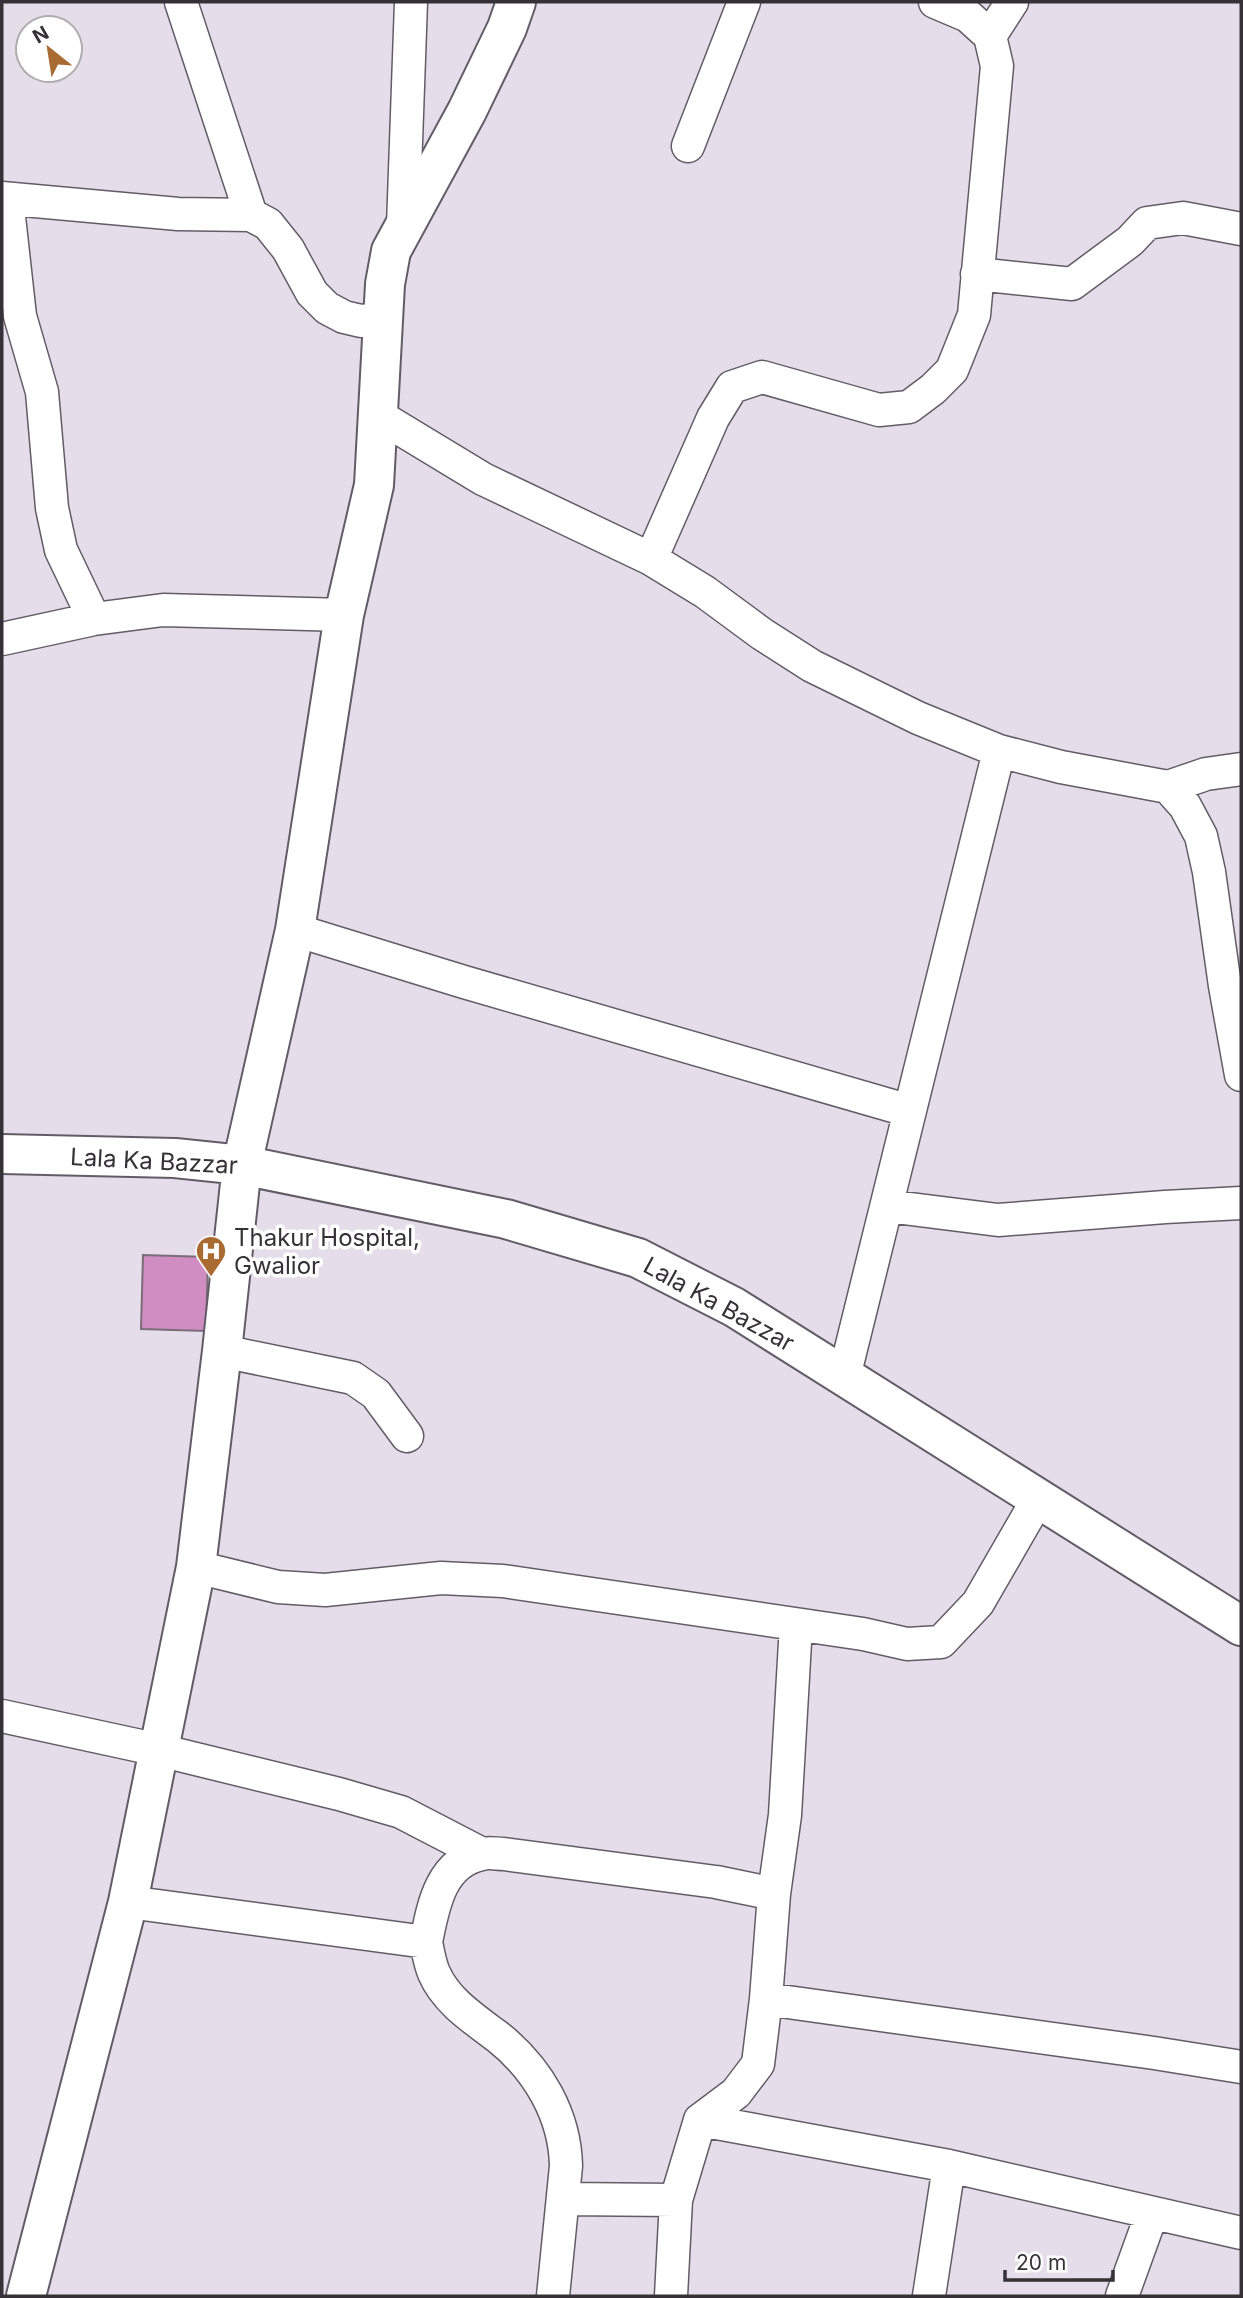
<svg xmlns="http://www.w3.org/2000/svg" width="1243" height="2298" viewBox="0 0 1243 2298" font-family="Inter,sans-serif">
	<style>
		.building { fill: #d08dc2; stroke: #7a6d77; stroke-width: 2 }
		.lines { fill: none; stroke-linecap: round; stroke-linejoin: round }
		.street-casing { stroke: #635c68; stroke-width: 35 }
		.secondary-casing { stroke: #635c68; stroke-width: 42 }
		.street { stroke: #fff; stroke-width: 32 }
		.secondary { stroke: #fff; stroke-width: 38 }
		.labels { text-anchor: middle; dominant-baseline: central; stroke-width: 7; stroke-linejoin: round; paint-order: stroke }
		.street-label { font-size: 24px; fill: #353237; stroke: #fff }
		.poi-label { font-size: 24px; fill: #353237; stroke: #fff; text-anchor: start }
	</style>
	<rect width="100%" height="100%" fill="#e6ddeb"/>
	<path class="building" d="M143,1255L208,1257L206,1331L141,1329Z"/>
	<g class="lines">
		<g class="street-casing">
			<path id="street" d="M181,2L251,215
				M990,36L1012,2
				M688,146L744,2
				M2,198L178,214L251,215L268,224L288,249L312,293L327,308L344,317L361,321L384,319
				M7,199L20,316L42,392L52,508L61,550L94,619
				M403,226L411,2
				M977,274L1072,284L1130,241L1147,223L1183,218L1241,229
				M379,416L483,479L651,559L705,592L762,634L812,666L918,718L999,751L1061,767L1168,787L1185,806L1201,836L1209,872L1225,986L1241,1075
				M651,559L713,418L732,387L762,377L879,410L909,407L933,389L952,370L974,315L997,66L990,36L968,16L935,2
				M2,639L94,619L163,610L344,615
				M1168,787L1206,774L1241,769
				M295,930L464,982L910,1111
				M887,1206L998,1220L1165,1207L1241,1203
				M222,1351L353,1378L376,1394L407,1436
				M844,1377L999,751
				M196,1567L278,1587L325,1590L441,1578L503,1581L863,1634L907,1644L941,1642L978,1603L1038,1499
				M2,1716L159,1750L339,1794L401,1812L482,1854
				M128,1902L426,1942C433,1907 440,1862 482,1854C488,1852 497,1854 504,1854L716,1882L774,1894
				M426,1942C428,1952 430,1964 434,1973C446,2001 474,2019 498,2037C538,2069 565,2115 566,2166L553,2296
				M766,1999L1154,2053L1241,2067
				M700,2120L949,2166L1241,2233
				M564,2199L676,2200
				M671,2296L676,2200L700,2120L736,2093L758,2064L766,1999L774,1894L785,1815L796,1625
				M929,2296L949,2166
				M1122,2296L1152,2213"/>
		</g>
		<g class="secondary-casing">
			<path id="secondary" d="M2,1154L175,1158L242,1165L506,1219L638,1258L734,1307L1241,1626
				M26,2296L128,1902L196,1567L222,1351L242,1165L295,930L344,615L374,485L385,284L391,251L467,111L507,28L516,2"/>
		</g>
		<use href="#street" class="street"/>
		<use href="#secondary" class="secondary"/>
	</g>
	<defs>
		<g id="hospital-pin" transform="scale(1.575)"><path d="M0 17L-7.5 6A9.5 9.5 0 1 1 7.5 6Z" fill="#a96b31" stroke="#fff"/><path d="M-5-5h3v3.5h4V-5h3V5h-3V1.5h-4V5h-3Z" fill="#fff"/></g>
	</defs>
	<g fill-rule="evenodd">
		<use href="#hospital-pin" x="211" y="1251"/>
	</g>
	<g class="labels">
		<g class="street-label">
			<text transform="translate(154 1161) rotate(3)">Lala Ka Bazzar</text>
			<text transform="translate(719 1304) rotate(29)">Lala Ka Bazzar</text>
		</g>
		<g class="poi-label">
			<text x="234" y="1237">Thakur Hospital,<tspan x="234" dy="28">Gwalior</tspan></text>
		</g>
	</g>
	<rect width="1243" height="2298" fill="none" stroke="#353237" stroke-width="7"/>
	<g transform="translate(49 49) rotate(330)"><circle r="33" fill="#ffffff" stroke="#aeadaf" stroke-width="2"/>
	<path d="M0-5L12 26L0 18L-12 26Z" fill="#a96b31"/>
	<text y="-10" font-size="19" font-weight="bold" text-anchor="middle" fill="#353237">N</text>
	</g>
	<path d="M1005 2270v10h108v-10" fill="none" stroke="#353237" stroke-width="3.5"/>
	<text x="1016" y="2270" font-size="21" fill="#353237" stroke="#ffffff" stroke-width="5" paint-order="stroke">20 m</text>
</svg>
